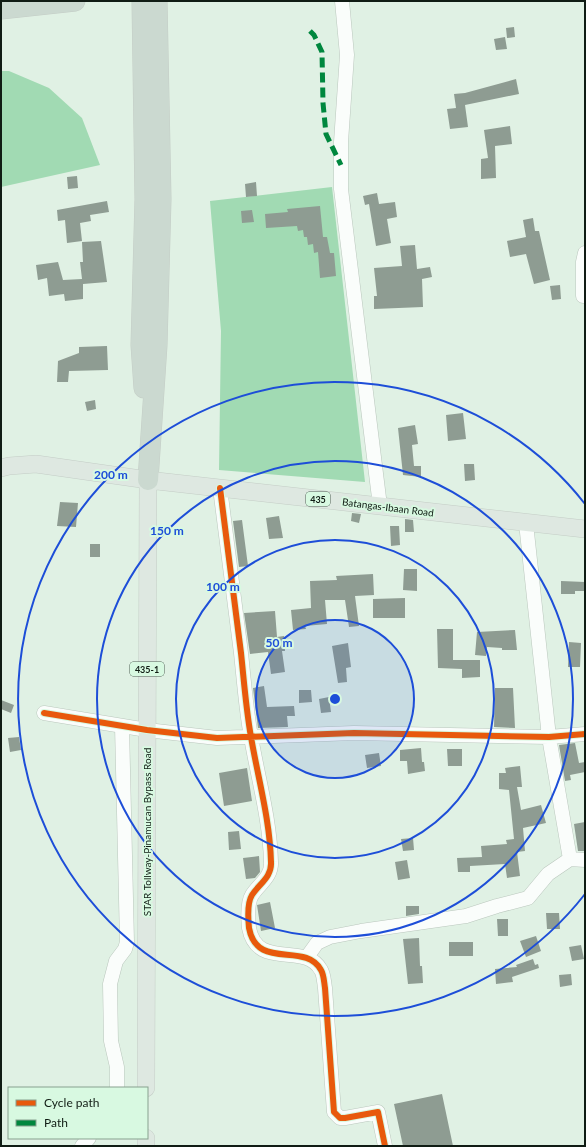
<svg xmlns="http://www.w3.org/2000/svg" width="586" height="1147" viewBox="0 0 586 1147" font-family="Lato,sans-serif">
	<style>
		.forest { fill: #a1dab3 }
		.building { fill: #8e9c92 }
		.lines { fill: none; stroke-linecap: round; stroke-linejoin: round }
		.minor-casing { stroke: #bac7bd; stroke-width: 15 }
		.major-casing { stroke: #c4cdc6; stroke-width: 18 }
		.highway-casing { stroke: #c4cdc6; stroke-width: 21 }
		.minor { stroke: #fafdfb; stroke-width: 14 }
		.major { stroke: #dee8e1; stroke-width: 17 }
		.highway { stroke: #cbd9d0; stroke-width: 20 }
		.quiet { stroke: #00873e; stroke-width: 5; stroke-dasharray: 10 5; stroke-linecap: butt }
		.cycleway-casing { stroke: #d8f9e1; stroke-width: 8 }
		.cycleway { stroke: #e8590c; stroke-width: 6 }
		.ring { fill: none; stroke: #1d4ed8; stroke-width: 2 }
		.labels { text-anchor: middle; dominant-baseline: central; stroke-width: 4; stroke-linejoin: round; paint-order: stroke }
		.shield { fill: #d8f9e1; stroke: #4c5e52; stroke-width: 1 }
		.shield-label { font-size: 9px; font-weight: bold; fill: #101c14 }
		.street-label { font-size: 10px; fill: #101c14; stroke: #d8f9e1 }
		.centre { fill: #1d4ed8; stroke: #d8f9e1; stroke-width: 2 }
		.ring-label { font-size: 12px; text-anchor: middle; font-weight: bold; fill: #1d4ed8; stroke: #d8f9e1; stroke-width: 4; stroke-linejoin: round; paint-order: stroke }
	</style>
	<rect width="100%" height="100%" fill="#e0f1e4"/>
	<path class="forest" d="M1,71H9L49,88L82,118L100,165L1,187Z
		M332,187L365,482L219,470L221,331L210,201Z"/>
	<path class="building" d="M514,27L515,37L507,38L506,28Z
		M505,37L507,49L496,50L494,39Z
		M516,79L519,94L465,105L468,127L450,129L447,109L456,108L454,94L465,93Z
		M510,126L512,144L495,146L496,178L481,179V159L488,158L484,130Z
		M77,176L78,188L68,189L67,177Z
		M256,182L257,196L246,197L245,184Z
		M377,193L379,204L395,202L397,217L387,219L391,243L376,246L369,204L365,205L363,196Z
		M107,201L109,212L90,215L91,221L80,223L82,241L67,243L65,220L58,221L57,210Z
		M320,206L323,237H327L330,253H334L336,276L320,278L318,252L314,253L313,244L308,245L307,237H304L303,230L298,231L297,226L266,228L265,214L288,212L287,209Z
		M252,210L254,222L242,223L241,211Z
		M533,218L535,231H539L550,280L534,284L526,254L510,257L507,241L526,237L523,220Z
		M101,241L107,282L83,284V299L65,301L64,294L49,296L47,278L38,280L36,265L58,262L63,280L82,279L80,262H83L82,242Z
		M415,245L417,269L430,267L432,277L422,279L423,307L374,309V296H377L374,268L402,266L400,246Z
		M560,285L561,299L552,300L550,286Z
		M107,346L108,370L69,371L68,382H57L58,361L79,353V347Z
		M95,400L96,409L87,411L85,402Z
		M463,413L466,439L448,441L446,415Z
		M415,425L418,444L412,445L414,466H421V477L403,475L398,428Z
		M464,464H474L475,480L465,481Z
		M60,502L78,503L76,527L57,526Z
		M352,513L361,514L359,523L351,521Z
		M279,516L283,538L269,539L266,518Z
		M405,519L413,520L414,532H405Z
		M242,520L248,566L239,567L233,521Z
		M390,526H399L400,545L391,546Z
		M90,544H100V557H90Z
		M404,569H417V591L403,590Z
		M373,574L374,595L355,596L359,626L349,627L345,600H325L327,624L305,626L306,629L293,630L291,610L311,608L310,581L337,580L336,576Z
		M561,581L585,582V591H575V594H561Z
		M405,598V618H373V599Z
		M275,611L277,637L284,636L285,651H282L285,672L271,674L268,652L250,654L244,613Z
		M437,629H453V660H480V677L462,678V669L438,668Z
		M515,630L517,650H502V648L487,647L486,656L475,655L477,632Z
		M569,642L581,643L580,667H568Z
		M348,643L351,667L346,668L347,682L338,683L332,646Z
		M264,686L267,707L294,706L295,716H287L288,727L258,728L253,688Z
		M495,688H513L515,728L494,727Z
		M299,690H311L312,702L299,703Z
		M329,697L331,712L321,713L319,699Z
		M1,700L14,705L11,713L1,709Z
		M19,737L21,750L10,752L8,738Z
		M575,743L579,763L585,762V772L570,775L571,780L565,781L559,745Z
		M421,748L422,762H424L425,771L408,774L407,761H400V750Z
		M447,749H462V766H448Z
		M379,753L381,766L367,768L365,755Z
		M520,766L522,787H517L521,810L541,805L546,823L523,828L525,851L517,852L520,876L507,878L505,864L470,866V872H458L457,858L482,857L481,846L507,844L506,840L514,839L509,790L499,789V773H506L505,768Z
		M247,768L252,801L224,806L219,773Z
		M585,822V851H578L574,824Z
		M239,831L241,849L229,850L228,832Z
		M413,838L414,850L403,851L401,839Z
		M259,856L260,872L255,878L246,879L243,858Z
		M407,860L410,878L398,880L395,862Z
		M270,902L275,928L261,931L257,905Z
		M406,906H419V914L406,916Z
		M546,913H559L560,929H547Z
		M497,919H508V936H498Z
		M536,936L541,951L526,957L520,941Z
		M419,938L420,966H422L423,983L408,984L403,939Z
		M449,942H473V956H449Z
		M581,945L584,959L572,961L569,947Z
		M533,959L535,965L538,964L539,968L512,977L513,982L496,984L495,969L517,967L516,965Z
		M571,974L572,985L560,987L559,975Z
		M442,1094L453,1146H403L394,1104Z"/>
	<g class="lines">
		<g class="minor-casing">
			<path id="minor" d="M342,1L347,55L341,142V189L380,506
				M585,253L583,262V296H585
				M220,488C227,543 234,598 241,653C244,681 246,709 251,737C258,778 270,820 271,862C272,877 259,884 252,895C247,903 248,918 249,928C257,971 305,941 321,970C324,975 324,982 325,988L334,1112L340,1118H345L378,1112L385,1146
				M526,523L549,737L570,859L585,860
				M44,713L147,730L217,738L354,733L549,737L585,734
				M307,957L317,943L330,937L361,931L466,916L497,906L528,898L548,874L570,859
				M117,1088V1067L111,1041L110,984L116,961L125,949L127,942L122,726
				M82,1146L89,1138"/>
		</g>
		<g class="major-casing">
			<path id="major" d="M1,468L9,466L36,464L148,480L585,529
				M146,1088L148,480
				M146,1146V1138"/>
		</g>
		<g class="highway-casing">
			<path id="highway" d="M142,1L145,199L141,345L144,388
				M1,9L75,1
				M148,480L157,345L161,199L157,1"/>
		</g>
		<use href="#minor" class="minor"/>
		<use href="#major" class="major"/>
		<use href="#highway" class="highway"/>
		<path class="quiet" d="M310,31L314,35L322,52L323,103L326,134L341,165"/>
		<g class="cycleway-casing">
			<path id="cycleway" d="M220,488C227,543 234,598 241,653C244,681 246,709 251,737C258,778 270,820 271,862C272,877 259,884 252,895C247,903 248,918 249,928C257,971 305,941 321,970C324,975 324,982 325,988L334,1112L340,1118H345L378,1112L385,1146
				M44,713L147,730L217,738L354,733L549,737L585,734"/>
		</g>
		<use href="#cycleway" class="cycleway"/>
	</g>
	<circle cx="335" cy="699" r="79" fill="#1d4ed8" fill-opacity=".12"/>
	<g class="ring">
		<circle cx="335" cy="699" r="79"/>
		<circle cx="335" cy="699" r="159"/>
		<circle cx="335" cy="699" r="238"/>
		<path d="M585 894A317 317 0 1 1 585 504"/>
	</g>
	<g class="labels">
		<g class="shield">
			<rect x="306" y="492" width="24" height="14" rx="3"/>
			<rect x="130" y="662" width="34" height="14" rx="3"/>
		</g>
		<g class="shield-label">
			<text x="318" y="499">435</text>
			<text x="147" y="669">435-1</text>
		</g>
		<g class="street-label">
			<text transform="translate(388 507) rotate(7)">Batangas-Ibaan Road</text>
			<text transform="translate(147 832) rotate(-90)">STAR Tollway-Pinamucan Bypass Road</text>
		</g>
	</g>
	<circle cx="335" cy="699" r="6" class="centre"/>
	<g class="ring-label">
		<text x="111" y="479">200 m</text>
		<text x="167" y="535">150 m</text>
		<text x="223" y="591">100 m</text>
		<text x="279" y="647">50 m</text>
	</g>
	<rect width="586" height="1147" fill="none" stroke="#101c14" stroke-width="4"/>
	<rect x="8" y="1087" width="140" height="52" fill="#d8f9e1" stroke="#88a18f"/>
	<rect x="16" y="1100" width="20" height="6" fill="#e8590c" stroke="#88a18f"/>
	<text x="44" y="1107" font-size="12" fill="#101c14">Cycle path</text>
	<rect x="16" y="1120" width="20" height="6" fill="#00873e" stroke="#88a18f"/>
	<text x="44" y="1127" font-size="12" fill="#101c14">Path</text>
</svg>
